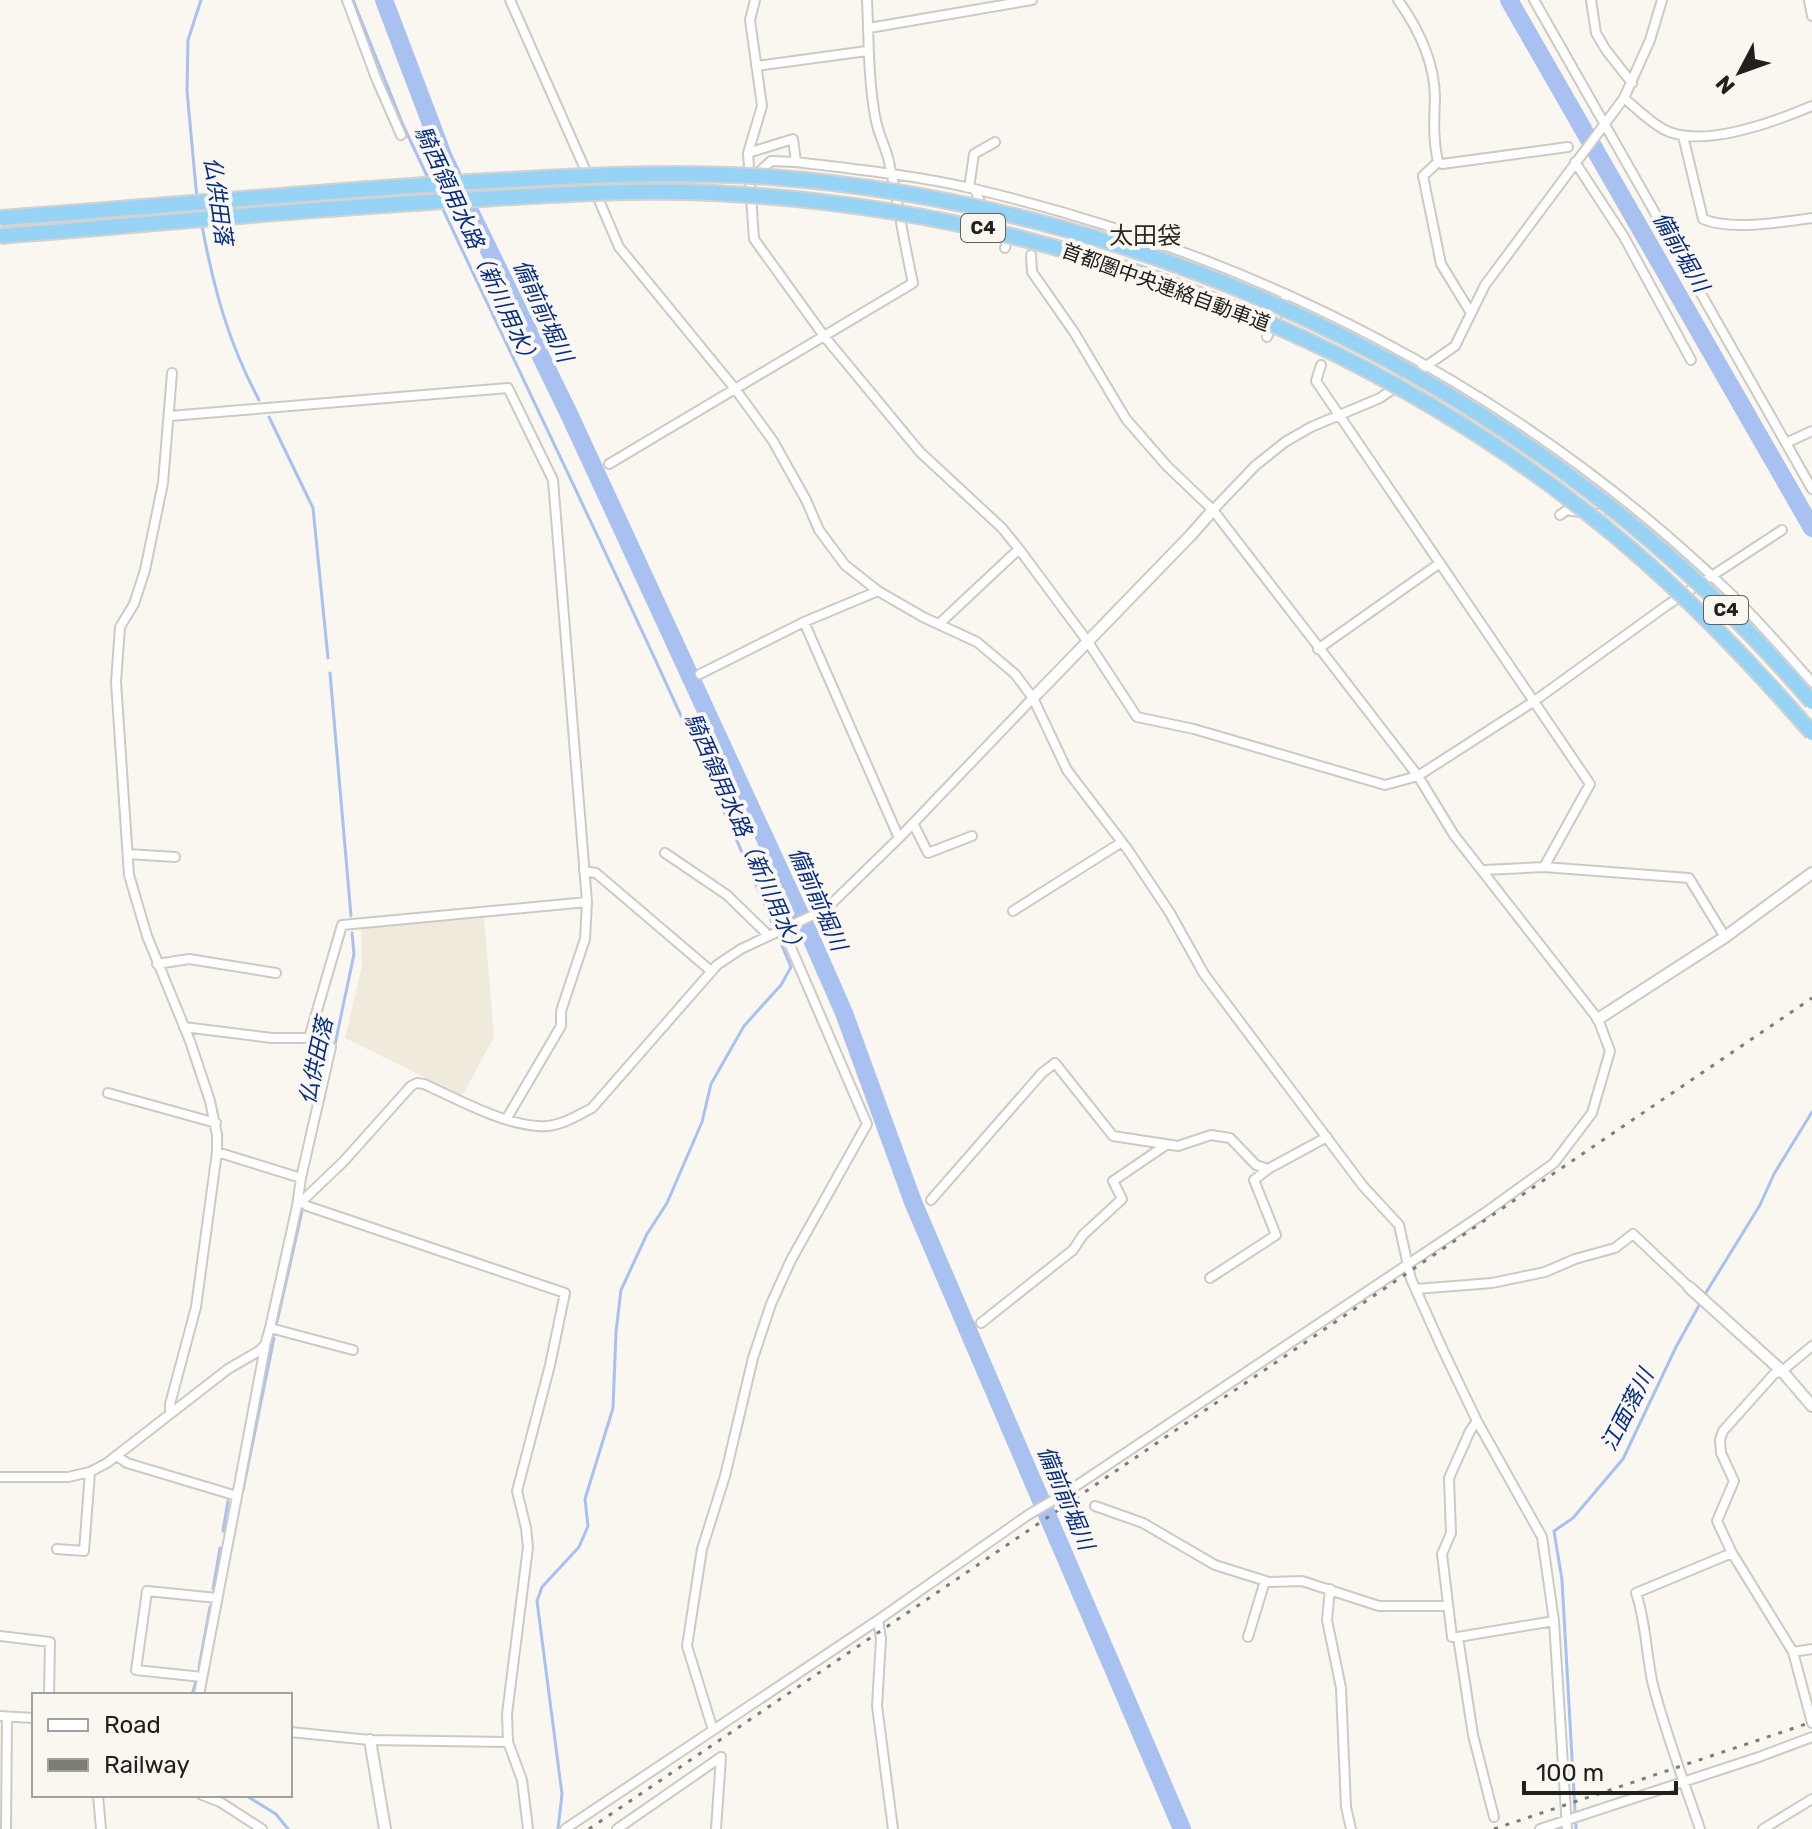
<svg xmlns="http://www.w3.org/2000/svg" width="1812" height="1829" viewBox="0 0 1812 1829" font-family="Rubik,'Noto Sans JP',sans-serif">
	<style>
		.built { fill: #f0eadc }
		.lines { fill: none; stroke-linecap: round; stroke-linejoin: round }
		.stream { stroke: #a8c1f0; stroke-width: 3 }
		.river { stroke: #a8c1f0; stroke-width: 18 }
		.minor-casing { stroke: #cdcac4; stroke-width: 12 }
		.tertiary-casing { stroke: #cdcac4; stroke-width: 14 }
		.minor { stroke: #fff; stroke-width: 8 }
		.tertiary { stroke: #fff; stroke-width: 10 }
		.rail { stroke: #7d7c77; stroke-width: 3; stroke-dasharray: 4 8; stroke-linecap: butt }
		.motorway-bridge-casing { stroke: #d3d2d2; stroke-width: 18; stroke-linecap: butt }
		.motorway-bridge { stroke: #97d3f5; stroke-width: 14 }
		.labels { text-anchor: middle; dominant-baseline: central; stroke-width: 8; stroke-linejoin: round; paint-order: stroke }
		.shield { fill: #faf7f0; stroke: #62605c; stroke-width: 2 }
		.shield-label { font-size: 18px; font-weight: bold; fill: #21201d }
		.street-label { font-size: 20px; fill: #21201d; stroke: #faf7f0 }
		.water-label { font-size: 22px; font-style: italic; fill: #062d83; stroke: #faf7f0 }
		.quarter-label { font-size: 24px; fill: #2b2924; stroke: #faf7f0 }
	</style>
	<rect width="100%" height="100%" fill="#faf7f0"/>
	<path class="built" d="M484,918L494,1037L462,1096L345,1038L362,966L361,928Z"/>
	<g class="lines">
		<path class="stream" d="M353,0L403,125L428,178
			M197,199L187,91L188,40L201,0
			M442,207C560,459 684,710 791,967L781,985L744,1026L711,1084L702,1122L667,1203L647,1234L621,1290L616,1332L613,1408L585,1499L588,1526L579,1547L542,1587L537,1601L562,1794L558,1829
			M202,226C214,289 228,342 259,400
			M269,417L313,508L328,658
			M330,673L351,916
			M322,1106L354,954L352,933
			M277,1322L302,1211
			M243,1490L274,1338
			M223,1531L228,1501
			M213,1589L220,1548
			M199,1667L210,1607
			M192,1695L196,1681
			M245,1795L276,1814L288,1829
			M1576,1829L1562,1580L1554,1531L1573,1518L1623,1459L1676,1347L1707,1291L1760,1205L1774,1174L1812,1112"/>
		<path class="river" d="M384,0L444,158L569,414L812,940L844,1013L913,1202L1182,1829
			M1509,0L1812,528"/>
		<g class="minor-casing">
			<path id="minor" d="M347,0L376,78L401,135
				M510,0L589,178
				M755,0L750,20L762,106L748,153L754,239L824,336L920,452L1002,528L1019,549
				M1398,0C1418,28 1435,63 1435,99C1434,121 1433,140 1438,162
				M1534,0L1812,489
				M1591,0L1596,33L1606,50L1632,83
				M1809,0L1812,16
				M869,28L1032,0
				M756,66L867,51
				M1624,98C1636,108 1649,121 1663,129C1701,150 1774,122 1812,106
				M1683,136L1703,219C1730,231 1783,222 1812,218
				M748,153L793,139L796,162L771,161L757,174
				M796,162C854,169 913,175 970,188C1254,254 1519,389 1730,593C1759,621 1785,652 1812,682
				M1575,162L1624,237L1691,360
				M969,188L974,154L995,142
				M975,189L983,210L1007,239L1005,248
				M595,191L619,247L736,390L773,441L806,500L819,530L845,565L878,591L923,617L977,642L1015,674L1033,698L1067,770L1128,850L1170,913L1204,974L1363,1186L1399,1225L1411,1279L1442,1348L1477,1421L1542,1537L1554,1621L1567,1829
				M1471,313L1441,264L1423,176L1438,162L1442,164L1568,147
				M1267,337L1286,294
				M1321,365L1316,381L1590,784L1544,867
				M170,416L508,388L553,480L587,902
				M1786,443L1812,431
				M609,464L913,283C904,243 898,202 889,162C886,147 877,132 875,116C868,77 869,39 867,0
				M1213,510L1255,466L1285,442L1311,427L1380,398L1455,346L1485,285L1624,98L1650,40L1662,0
				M1560,515L1567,510L1599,515L1608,504
				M804,622L899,838
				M939,624L1019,549L1088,642L1137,717L1194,729L1385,785L1418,776L1533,702L1666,606L1782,530
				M1318,649L1440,563
				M700,674L804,622L878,591
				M913,823L928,853L972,836
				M665,853L727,895L769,936
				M128,854L175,857
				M1484,870L1544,867L1689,878L1725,937
				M584,871L596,873L711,971
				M1013,911L1122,842
				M157,964L189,959L276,973
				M184,1027L272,1038H309L331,1047L301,1178L297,1206
				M309,1038L342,925L587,902L585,939L561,1011V1026L507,1118
				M108,1093L216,1123
				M217,1152L301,1178
				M931,1200L1042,1073L1055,1063L1113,1136L1178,1146L1211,1135L1230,1138L1256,1165L1268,1169L1327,1137
				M303,1202L307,1206L565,1293L550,1365L517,1491L526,1528L528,1547L507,1714L508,1742L522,1780L528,1829
				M1210,1278L1276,1235L1254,1180L1268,1169
				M1416,1289L1492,1283L1545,1272L1575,1259L1615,1248L1633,1234L1689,1287
				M981,1323L1073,1250L1083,1235L1122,1199L1113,1181L1166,1145
				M270,1328L353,1350
				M1812,1346L1782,1371L1774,1374L1723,1431L1720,1440L1721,1453L1734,1481L1717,1521L1732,1553L1793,1652L1812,1723
				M170,1413V1404L196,1307L217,1152V1135L210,1101L190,1041L147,936L129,875L116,682L120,627L134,604L145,570L163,483L172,373
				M1477,1421L1470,1431L1449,1478L1451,1533L1442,1554L1452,1637H1458L1473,1735L1494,1817
				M117,1456L127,1463L237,1496L199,1695
				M0,1477H68L90,1472L107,1463L228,1369L259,1351L265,1345L270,1328L297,1206L344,1161L411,1086L417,1083L424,1084C457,1099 502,1124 538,1126C558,1128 575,1117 592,1108L717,965L741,949L826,909L899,838L1033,698
				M237,1496L265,1347
				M1095,1506L1143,1523L1215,1565L1269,1582L1302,1581L1379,1606H1447
				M57,1549L84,1551L90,1472
				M1330,1589L1327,1620L1341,1688L1346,1807L1351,1829
				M878,1620L881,1639L877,1706L893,1829
				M0,1636L50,1642L49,1695
				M1248,1637L1265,1581
				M1458,1637L1554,1621
				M1793,1652L1812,1649
				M202,1677L136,1670L147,1591L217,1598
				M0,1716L34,1718
				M713,1730L687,1646L702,1549L725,1476L753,1358L771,1304L791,1260L867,1124L783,929
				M290,1732L370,1740L508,1742
				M98,1795L101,1829
				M202,1795L220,1802L262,1829
				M6,1829L7,1717
				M565,1829L878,1620L1028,1515L1064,1494L1486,1212L1554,1163L1592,1113L1610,1051L1598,1019L1454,835L1418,776L1213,510L1167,466L1126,419L1074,332L1032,272L1031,255
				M617,1829L721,1757
				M716,1829L721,1757
				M1540,1829L1759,1757L1812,1737
				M1700,1829C1684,1782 1666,1734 1653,1685C1646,1655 1646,1621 1636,1593L1732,1553
				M1763,1829L1812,1799"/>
		</g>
		<g class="tertiary-casing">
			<path id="tertiary" d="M1033,698L1190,536L1213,510
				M1598,1019L1725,937L1812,873
				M1689,1287L1782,1371L1812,1406
				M370,1740L385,1829"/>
		</g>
		<use href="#minor" class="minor"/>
		<use href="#tertiary" class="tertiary"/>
		<path class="rail" d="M589,1829L1812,998
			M1494,1829L1812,1722"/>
		<g class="motorway-bridge-casing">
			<path id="motorway-bridge" d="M0,218C151,207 302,193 454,183C559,177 665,170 770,177C1168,207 1553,398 1812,702
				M0,236C155,224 310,208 465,200C548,195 630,189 713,193C1031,208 1352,322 1601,524C1678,586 1747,658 1812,733"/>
		</g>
		<use href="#motorway-bridge" class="motorway-bridge"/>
	</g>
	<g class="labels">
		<g class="shield">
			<rect x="961" y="214" width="44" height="28" rx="6"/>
			<rect x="1704" y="596" width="44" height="28" rx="6"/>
		</g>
		<g class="shield-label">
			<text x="983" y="228">C4</text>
			<text x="1726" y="610">C4</text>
		</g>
		<g class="street-label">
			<text transform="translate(1166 287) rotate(20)">首都圏中央連絡自動車道</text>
		</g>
		<g class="water-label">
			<text transform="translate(218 201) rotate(82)">仏供田落</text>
			<text transform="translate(477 247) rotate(65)">騎西領用水路（新川用水）</text>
			<text transform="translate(1681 252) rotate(60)">備前堀川</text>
			<text transform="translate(543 311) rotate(65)">備前前堀川</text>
			<text transform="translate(745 835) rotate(66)">騎西領用水路（新川用水）</text>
			<text transform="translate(818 899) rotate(66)">備前前堀川</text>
			<text transform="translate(316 1061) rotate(-78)">仏供田落</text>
			<text transform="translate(1627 1410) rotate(-63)">江面落川</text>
			<text transform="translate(1066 1498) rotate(67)">備前前堀川</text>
		</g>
		<g class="quarter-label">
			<text x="1145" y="236">太田袋</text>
		</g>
	</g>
	<rect x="32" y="1693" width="260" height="104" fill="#faf7f0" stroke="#a3a19c" stroke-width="2"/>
	<rect x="48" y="1719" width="40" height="12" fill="#ffffff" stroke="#a3a19c" stroke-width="2"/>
	<text x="104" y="1733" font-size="24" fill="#21201d">Road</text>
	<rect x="48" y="1759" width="40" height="12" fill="#7d7c77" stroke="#a3a19c" stroke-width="2"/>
	<text x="104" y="1773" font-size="24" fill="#21201d">Railway</text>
	<g transform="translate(1740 72) rotate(229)" stroke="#faf7f0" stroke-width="6" paint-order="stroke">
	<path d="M0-6L14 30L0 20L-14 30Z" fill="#21201d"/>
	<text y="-12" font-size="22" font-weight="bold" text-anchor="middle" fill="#21201d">N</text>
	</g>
	<path d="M1524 1781v12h152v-12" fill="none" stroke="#21201d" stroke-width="4"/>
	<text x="1536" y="1781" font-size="24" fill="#21201d" stroke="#faf7f0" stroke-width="6" paint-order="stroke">100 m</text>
</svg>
